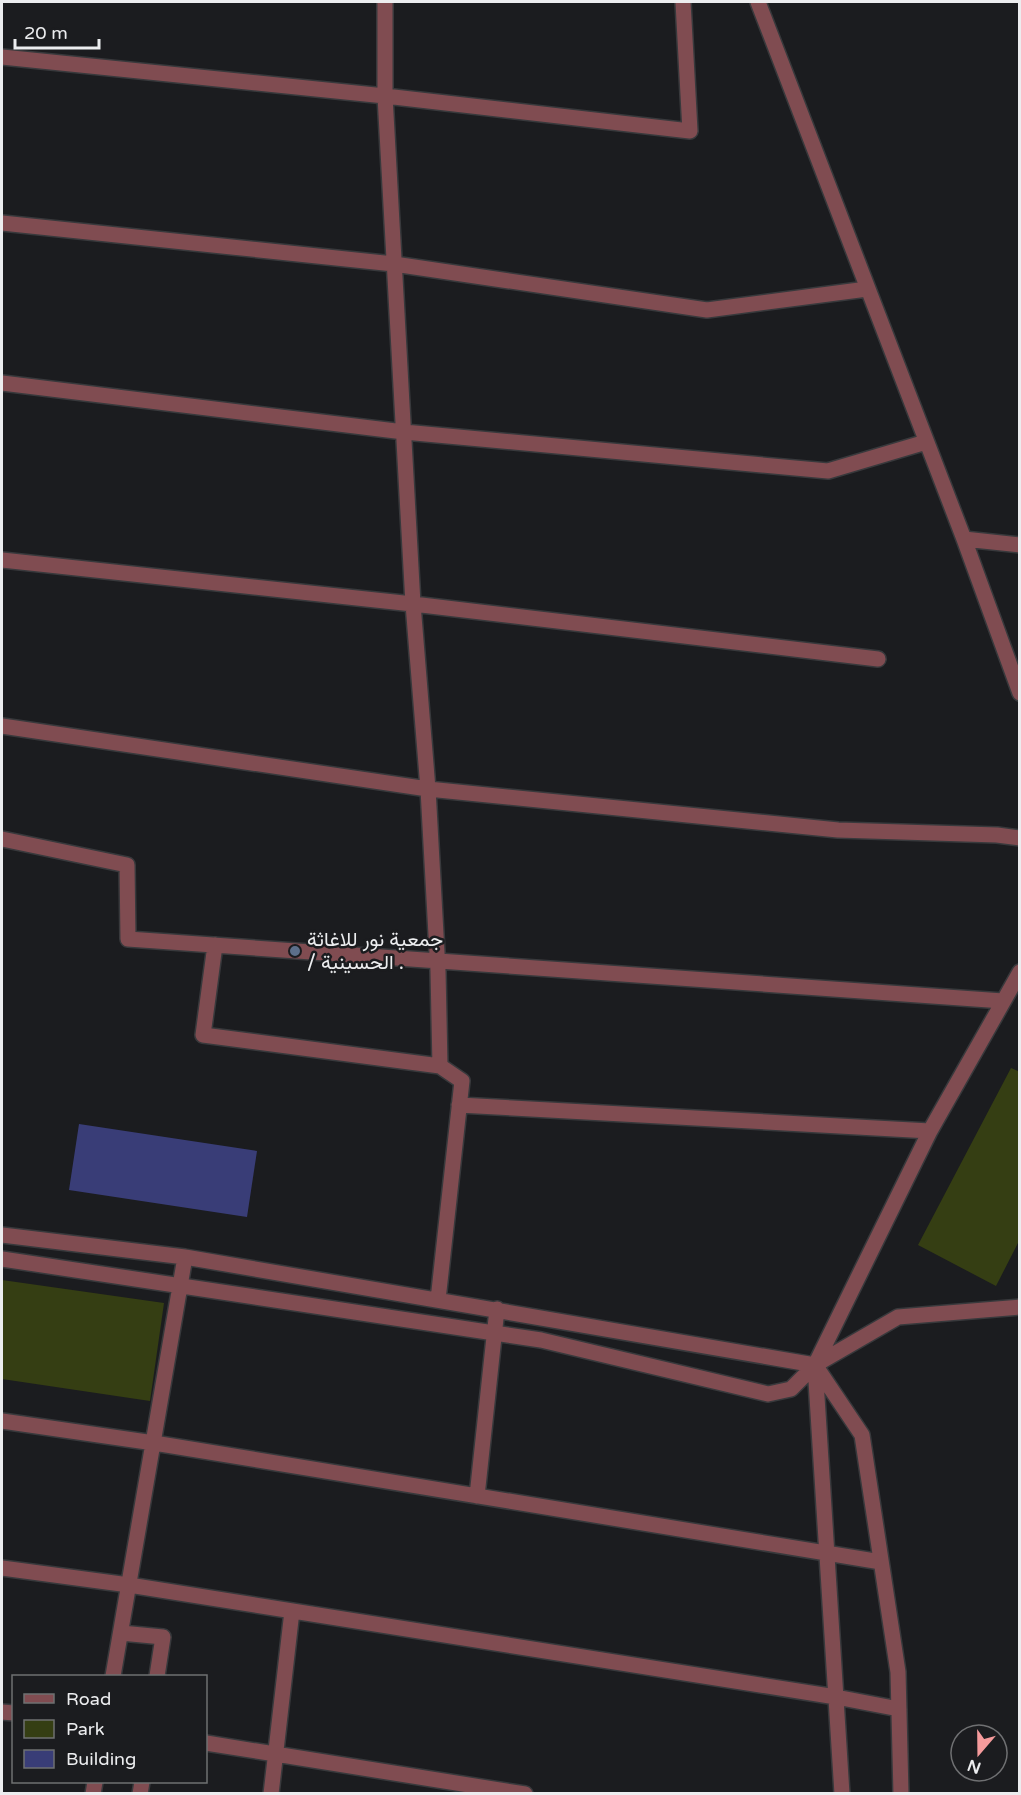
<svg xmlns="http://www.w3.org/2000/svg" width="1021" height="1795" viewBox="0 0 1021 1795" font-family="'Varela Round',Vazirmatn,sans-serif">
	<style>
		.green { fill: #353e13 }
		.building { fill: #393d77 }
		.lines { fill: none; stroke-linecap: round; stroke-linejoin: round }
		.street-casing { stroke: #38393c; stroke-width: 18 }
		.street { stroke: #804c51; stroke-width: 15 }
		.service-dot { fill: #5c6f8a; stroke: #1b1c1f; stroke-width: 2 }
		.labels { text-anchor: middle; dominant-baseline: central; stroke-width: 5; stroke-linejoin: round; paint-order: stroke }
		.poi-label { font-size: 20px; fill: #ecedef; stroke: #1b1c1f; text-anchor: start }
	</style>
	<rect width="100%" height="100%" fill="#1b1c1f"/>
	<path class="green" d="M1011,1068L1020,1072L1019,1241L996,1286L918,1245Z
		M2,1280L164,1303L150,1401L2,1379Z"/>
	<path class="building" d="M79,1124L257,1151L247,1217L69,1190Z"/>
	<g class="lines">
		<g class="street-casing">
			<path id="street" d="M385,2V96L413,604L428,789L438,971L440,1066L462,1081L438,1300
				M758,2L964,539L1020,693
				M2,57L385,96L690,131L683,2
				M2,223L394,264L707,310L867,289
				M2,383L404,432L828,471L926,442
				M964,539L1020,545
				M2,560L413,604L878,659
				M2,726L428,789L838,830L997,835L1020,838
				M2,839L127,865L128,939L1003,1001
				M215,945L203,1035L440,1066
				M459,1105L930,1131
				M2,1235L185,1257L815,1365L898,1317L1020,1307
				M2,1259L541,1340L768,1394L791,1389L815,1365L862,1435L898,1672L901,1794
				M2,1421L154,1443L881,1562
				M477,1496L497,1309
				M2,1568L129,1585L836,1697L899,1709
				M121,1633L163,1637L157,1676
				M113,1676L185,1257
				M2,1712L14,1713
				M206,1743L525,1794
				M93,1794L95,1782
				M140,1794L142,1782
				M271,1794L292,1611
				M842,1794L815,1365L930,1131L1020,972"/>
		</g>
		<use href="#street" class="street"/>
	</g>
	<circle class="service-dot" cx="295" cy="951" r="6"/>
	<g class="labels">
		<g class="poi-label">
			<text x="307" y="940">جمعية نور للاغاثة<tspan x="307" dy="23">/ الحسينية .</tspan></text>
		</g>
	</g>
	<rect width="1021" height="1795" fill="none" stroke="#ecedef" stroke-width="6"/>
	<rect x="12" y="1675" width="195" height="108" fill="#1b1c1f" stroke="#6f7072" stroke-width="1.5"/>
	<rect x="24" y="1694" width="30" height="9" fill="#804c51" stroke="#6f7072" stroke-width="1.5"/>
	<text x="66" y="1705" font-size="18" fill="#ecedef">Road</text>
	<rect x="24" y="1720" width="30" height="18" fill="#353e13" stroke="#6f7072" stroke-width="1.5"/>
	<text x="66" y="1735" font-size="18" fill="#ecedef">Park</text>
	<rect x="24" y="1750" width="30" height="18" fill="#393d77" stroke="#6f7072" stroke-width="1.5"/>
	<text x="66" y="1765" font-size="18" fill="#ecedef">Building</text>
	<g transform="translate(979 1753) rotate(200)"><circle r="28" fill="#1b1c1f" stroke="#6f7072" stroke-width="1.5"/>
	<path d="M0-4.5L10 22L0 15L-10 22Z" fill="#f59b9c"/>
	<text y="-9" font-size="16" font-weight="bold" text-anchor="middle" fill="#ecedef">N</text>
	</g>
	<path d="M15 39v9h84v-9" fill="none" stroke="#ecedef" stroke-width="3"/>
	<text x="24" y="39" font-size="18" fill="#ecedef" stroke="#1b1c1f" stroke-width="4.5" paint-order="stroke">20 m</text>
</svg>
